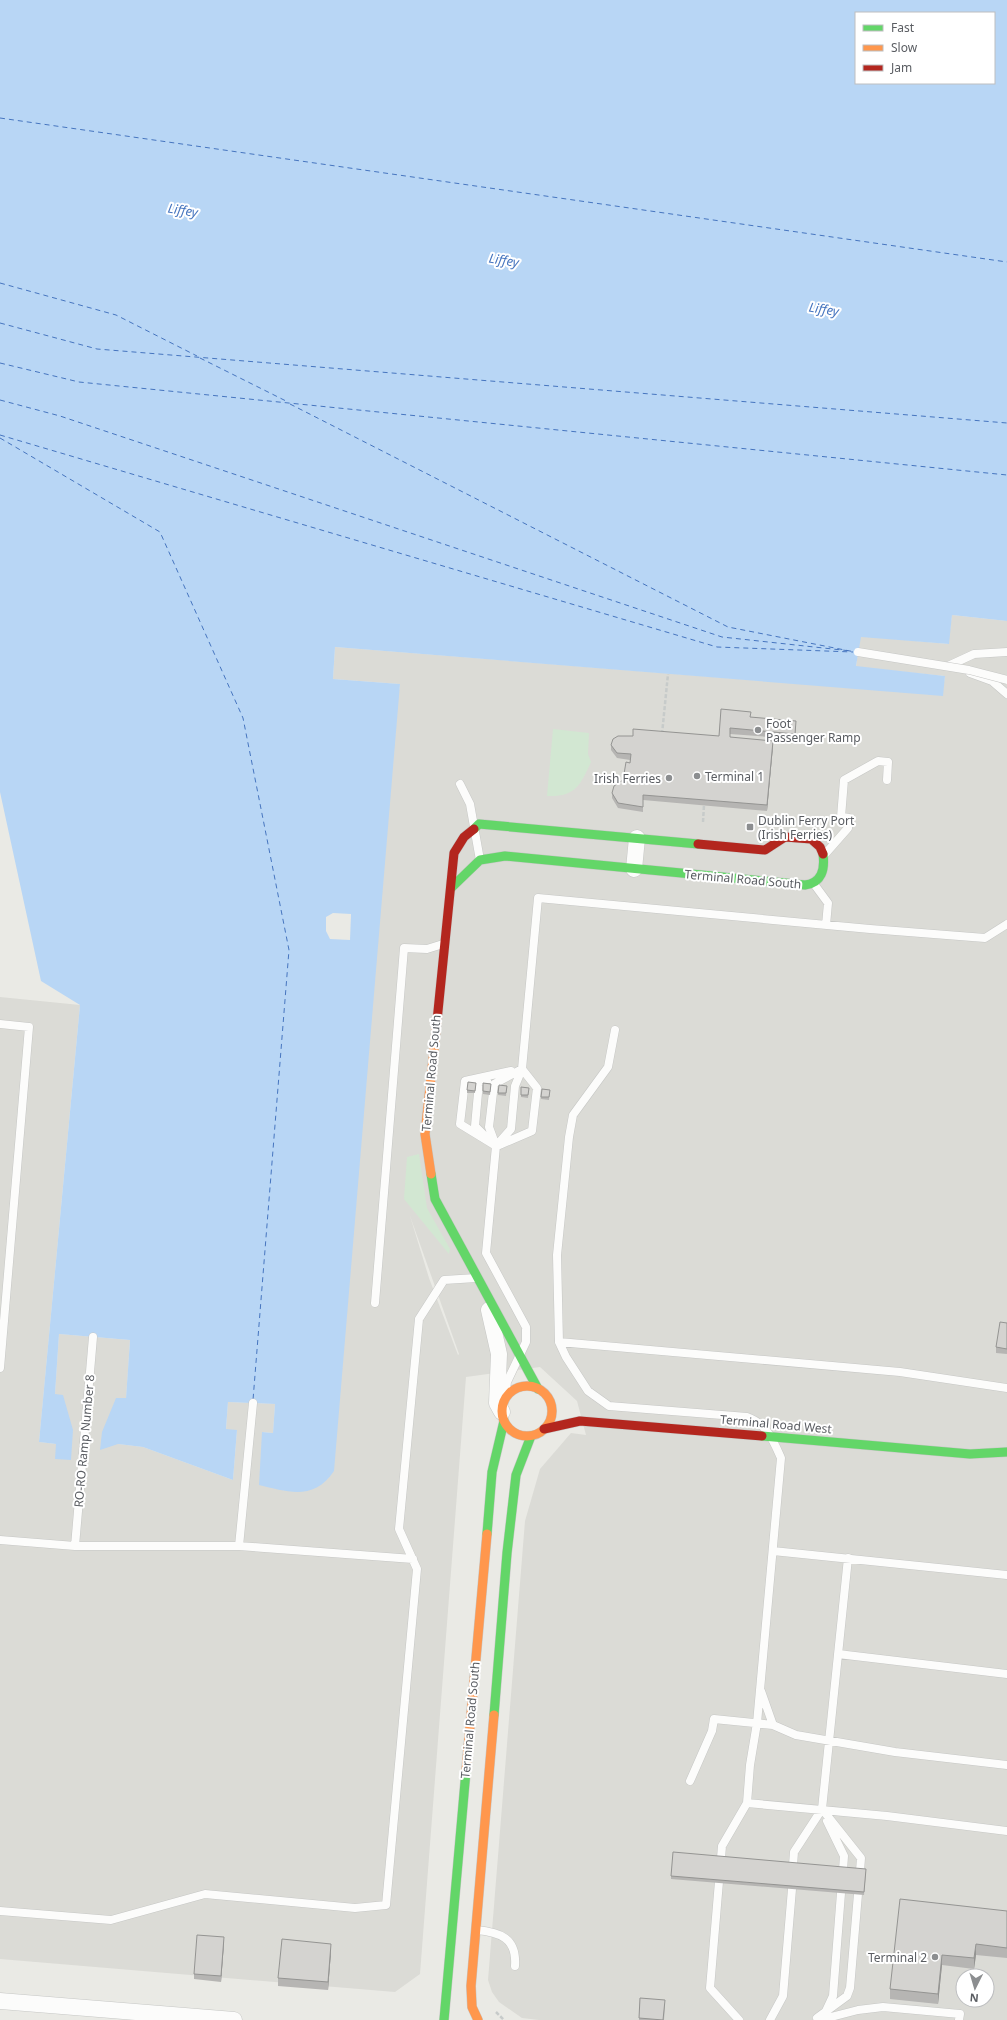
<svg xmlns="http://www.w3.org/2000/svg" width="1007" height="2020" viewBox="0 0 1007 2020" font-family="'Noto Sans',sans-serif">
	<style>
		.industrial { fill: #dbdbd6; fill-rule: evenodd }
		.green { fill: #d2e7d2 }
		.water { fill: #b8d6f5; fill-rule: evenodd }
		.pier { fill: #eaeae5 }
		.lines { fill: none; stroke-linecap: round; stroke-linejoin: round }
		.ferry { stroke: #4675bf; stroke-width: 1; stroke-dasharray: 5 4; stroke-linecap: butt }
		.lane-casing { stroke: #c6c7c5; stroke-width: 9 }
		.street-casing { stroke: #c6c7c5; stroke-width: 17 }
		.fast-casing { stroke: #c7c7c6; stroke-width: 10 }
		.slow-casing { stroke: #c7c7c6; stroke-width: 10 }
		.jam-casing { stroke: #c7c7c6; stroke-width: 10 }
		.path { stroke: #c7cbca; stroke-width: 2.5; stroke-dasharray: 4 2; stroke-linecap: butt }
		.lane { stroke: #fcfcfb; stroke-width: 8 }
		.street { stroke: #fcfcfb; stroke-width: 16 }
		.fast { stroke: #63d668; stroke-width: 9 }
		.slow { stroke: #ff974d; stroke-width: 9 }
		.jam { stroke: #b3261e; stroke-width: 9 }
		.lane-bridge-casing { stroke: #c6c7c5; stroke-width: 9; stroke-linecap: butt }
		.lane-bridge { stroke: #fcfcfb; stroke-width: 8 }
		.wall { fill: #b6b5b3 }
		.shaded-wall { fill: #949492 }
		.building { fill: #d4d3d0; stroke: #949492 }
		.poi-dot { fill: #8c8e90; stroke: #fff; stroke-width: 1.5 }
		.labels { text-anchor: middle; dominant-baseline: central; stroke-width: 4; stroke-linejoin: round; paint-order: stroke }
		.poi-label { font-size: 12px; fill: #5a5d62; stroke: #fff; text-anchor: start }
		.street-label { font-size: 12px; fill: #5a5d62; stroke: #fff }
		.water-label { font-size: 13px; font-style: italic; fill: #4675bf; stroke: #fff }
	</style>
	<rect width="100%" height="100%" fill="#eaeae5"/>
	<path class="industrial" d="M952,615L1007,621V2020H539L522,2018L499,2002L492,1992L488,1980L525,1521L540,1469L571,1433L586,1435L577,1401L540,1367L466,1377L420,1974L395,1992L0,1959V997L80,1005L39,1442L56,1444L71,1460L55,1394L59,1334L130,1340L126,1399L118,1444L143,1447L233,1480L237,1430H226L228,1402L275,1404L273,1433L263,1432L284,1491L400,684L333,679L335,647L942,695L945,676L856,667L860,636L948,644ZM410,1216L459,1354L458,1355L429,1278ZM963,1976H987V2000H963Z"/>
	<path class="green" d="M553,729L589,733L588,754L591,762C580,786 575,797 547,796Z
		M419,1154L427,1208L450,1249L449,1254L404,1199L407,1157Z"/>
	<path class="water" d="M0,0H1007V621L952,615L949,644L861,637L856,666L945,676L943,696L335,647L333,679L400,684L334,1471C314,1501 288,1492 259,1485L262,1432L273,1433L275,1404L228,1402L226,1429L237,1430L233,1480L143,1447L118,1444L100,1450L102,1432L116,1398H126L130,1340L59,1334L55,1394L63,1395L73,1430L71,1460L55,1459L56,1444L39,1442L80,1005L41,981L0,792ZM856,13H994V83H856Z"/>
	<path class="pier" d="M333,913L351,914L350,940L330,939L326,931V917Z"/>
	<g class="lines">
		<path class="ferry" d="M0,118L1007,262
			M0,283L116,315L197,356
			M0,323L97,349L1007,423
			M200,358L288,402
			M0,363L79,382L1007,475
			M0,400L60,416L722,637L851,651
			M290,404L728,627L855,652
			M0,435L717,647L853,652
			M0,438L160,532L243,718L289,950L253,1400"/>
		<g class="lane-casing">
			<path id="lane" d="M948,666L974,654L1007,652
				M970,673L992,681L1007,694
				M460,784L470,804L480,860
				M826,853L848,828L849,818L841,817L844,780L878,761L888,762L887,780
				M814,884L828,903L826,925
				M0,1024L29,1027L0,1368
				M615,1030L608,1067L573,1115L569,1137L557,1255L559,1342L566,1357L588,1391L609,1406L747,1417C767,1424 773,1440 781,1458L757,1723L750,1765L747,1803
				M485,1136L475,1126L479,1082L487,1080
				M496,1146L511,1129L515,1086L522,1069L538,898L870,929L985,938L1007,924
				M496,1146L460,1124L465,1081L511,1071
				M497,1146L532,1131L537,1088L522,1069
				M375,1303L404,948L427,949L443,944
				M559,1342L900,1372L1007,1388
				M505,1399L507,1382L526,1342V1327L486,1253L496,1146L489,1127L494,1084L522,1069
				M0,1540L75,1546H239L413,1559
				M75,1546L93,1337
				M239,1546L253,1403
				M773,1551L1007,1575
				M838,1654L1007,1674
				M761,1691L773,1725
				M690,1781L712,1731L714,1719L773,1725L796,1735L895,1752L1007,1765
				M822,1809L861,1858L860,1871
				M827,1821L844,1856L843,1870
				M793,1865L794,1852L822,1809L848,1558
				M0,1911L111,1920L205,1894L355,1908L386,1905L417,1569L399,1529L419,1319L444,1280L476,1278
				M476,1930C500,1932 517,1938 515,1966
				M826,2011L833,1996L841,1893
				M817,2018L847,1996L850,1988L858,1894
				M739,2020L710,1988L722,1846L747,1803L887,1816L1007,1831
				M770,2020L783,1996L792,1889
				M819,2020L858,2010L883,2007L960,2014L959,2020"/>
		</g>
		<g class="street-casing">
			<path id="street" d="M634,869L637,838
				M489,1310L499,1354L497,1403L502,1412
				M0,2001L234,2020"/>
		</g>
		<g class="fast-casing">
			<path id="fast" d="M474,829L479,824L698,844
				M451,888L480,860L505,856L805,885C822,883 825,869 823,854
				M431,1174L435,1199L538,1389
				M762,1436L970,1454L1007,1452
				M487,1534L492,1472L504,1421
				M494,1715L507,1553L516,1475L531,1436
				M444,2020L466,1771"/>
		</g>
		<g class="slow-casing">
			<path id="slow" d="M431,1174L425,1134L437,1021
				M502 1411a25 25 0 1 1 50 0a25 25 0 1 1-50 0Z
				M466,1771L487,1534
				M478,2020L472,2007L471,1986L494,1715"/>
		</g>
		<g class="jam-casing">
			<path id="jam" d="M698,844L765,850L785,837L811,839L820,847L823,854
				M437,1021L454,853L464,837L474,829
				M544,1429L580,1421L762,1436"/>
		</g>
		<path class="path" d="M662,734L668,674
			M703,822L704,805
			M496,2012L504,2020"/>
		<use href="#lane" class="lane"/>
		<use href="#street" class="street"/>
		<use href="#fast" class="fast"/>
		<use href="#slow" class="slow"/>
		<use href="#jam" class="jam"/>
		<g class="lane-bridge-casing">
			<path id="lane-bridge" d="M858,652L969,670L1007,680"/>
		</g>
		<use href="#lane-bridge" class="lane-bridge"/>
	</g>
	<path class="wall" d="M721,709L751,718L796,727L795,739L730,734V737L773,746L767,811L643,800V812L618,808L612,798V793L623,780L630,763V760L617,758L611,750V745L719,736Z
		M476,1083L475,1093H467V1090Z
		M483,1083L491,1084L490,1095L483,1094Z
		M499,1085L507,1086L506,1096L498,1095Z
		M521,1087L529,1088L528,1098L521,1097Z
		M542,1089L550,1090L549,1100L541,1099Z
		M1007,1323V1354L996,1353V1347Z
		M866,1872L864,1895L671,1879V1876Z
		M1007,1911V1958L976,1955L974,1969L942,1965L938,2004L890,1999V1989Z
		M224,1943L221,1982L194,1979V1974Z
		M331,1952L328,1990L278,1986V1978Z
		M640,1998L665,2005L664,2020H639Z"/>
	<path class="shaded-wall" d="M773,741V746L767,811V805Z
		M224,1937V1943L221,1982V1976Z
		M331,1944V1952L328,1990V1982Z
		M976,1944V1955L974,1969V1958Z
		M942,1955V1965L938,2004V1994Z"/>
	<path class="building" d="M721,709L751,712L750,717L796,721L795,734L730,728V737L773,741L767,805L643,795V807L618,803L612,793L614,786L623,780L626,762L630,763L631,754L617,753L611,745L613,739L618,736H633V729L719,736Z
		M468,1082L476,1083L475,1091L467,1090Z
		M483,1083L491,1084L490,1092L483,1091Z
		M499,1085L507,1086L506,1093H498Z
		M521,1087L529,1088L528,1095H521Z
		M542,1089L550,1090L549,1097H541Z
		M1000,1322L1007,1323V1349L996,1347Z
		M673,1852L866,1869L864,1892L671,1876Z
		M900,1899L1007,1911V1948L976,1944L974,1958L942,1955L938,1994L890,1989Z
		M197,1935L224,1937L221,1976L194,1974Z
		M282,1939L331,1944L328,1982L278,1978Z
		M640,1998L665,2000L663,2020L639,2018Z"/>
	<g class="poi-dot">
		<circle cx="758" cy="730" r="4"/>
		<circle cx="697" cy="776" r="4"/>
		<circle cx="669" cy="778" r="4"/>
		<rect x="746" y="823" width="8" height="8" rx="2"/>
		<circle cx="935" cy="1957" r="4"/>
	</g>
	<g class="labels">
		<g class="poi-label">
			<text x="766" y="723">Foot<tspan x="766" dy="14">Passenger Ramp</tspan></text>
			<text x="705" y="776">Terminal 1</text>
			<text x="661" y="778" text-anchor="end">Irish Ferries</text>
			<text x="758" y="820">Dublin Ferry Port<tspan x="758" dy="14">(Irish Ferries)</tspan></text>
			<text x="927" y="1957" text-anchor="end">Terminal 2</text>
		</g>
		<g class="street-label">
			<text transform="translate(743 879) rotate(5)">Terminal Road South</text>
			<text transform="translate(431 1073) rotate(-85)">Terminal Road South</text>
			<text transform="translate(776 1424) rotate(5)">Terminal Road West</text>
			<text transform="translate(84 1441) rotate(-85)">RO-RO Ramp Number 8</text>
			<text transform="translate(470 1720) rotate(-85)">Terminal Road South</text>
		</g>
		<g class="water-label">
			<text transform="translate(183 210) rotate(9)">Liffey</text>
			<text transform="translate(504 260) rotate(9)">Liffey</text>
			<text transform="translate(824 309) rotate(9)">Liffey</text>
		</g>
	</g>
	<rect x="855" y="12" width="140" height="72" fill="#ffffff" stroke="#bdbec0"/>
	<rect x="863" y="25" width="20" height="6" fill="#63d668" stroke="#bdbec0"/>
	<text x="891" y="32" font-size="12" fill="#5a5d62">Fast</text>
	<rect x="863" y="45" width="20" height="6" fill="#ff974d" stroke="#bdbec0"/>
	<text x="891" y="52" font-size="12" fill="#5a5d62">Slow</text>
	<rect x="863" y="65" width="20" height="6" fill="#b3261e" stroke="#bdbec0"/>
	<text x="891" y="72" font-size="12" fill="#5a5d62">Jam</text>
	<g transform="translate(975 1988) rotate(185)"><circle r="19" fill="#ffffff" stroke="#bdbec0"/>
	<path d="M0-3L7 15L0 10L-7 15Z" fill="#8c8e90"/>
	<text y="-6" font-size="11" font-weight="bold" text-anchor="middle" fill="#5a5d62">N</text>
	</g>
</svg>
